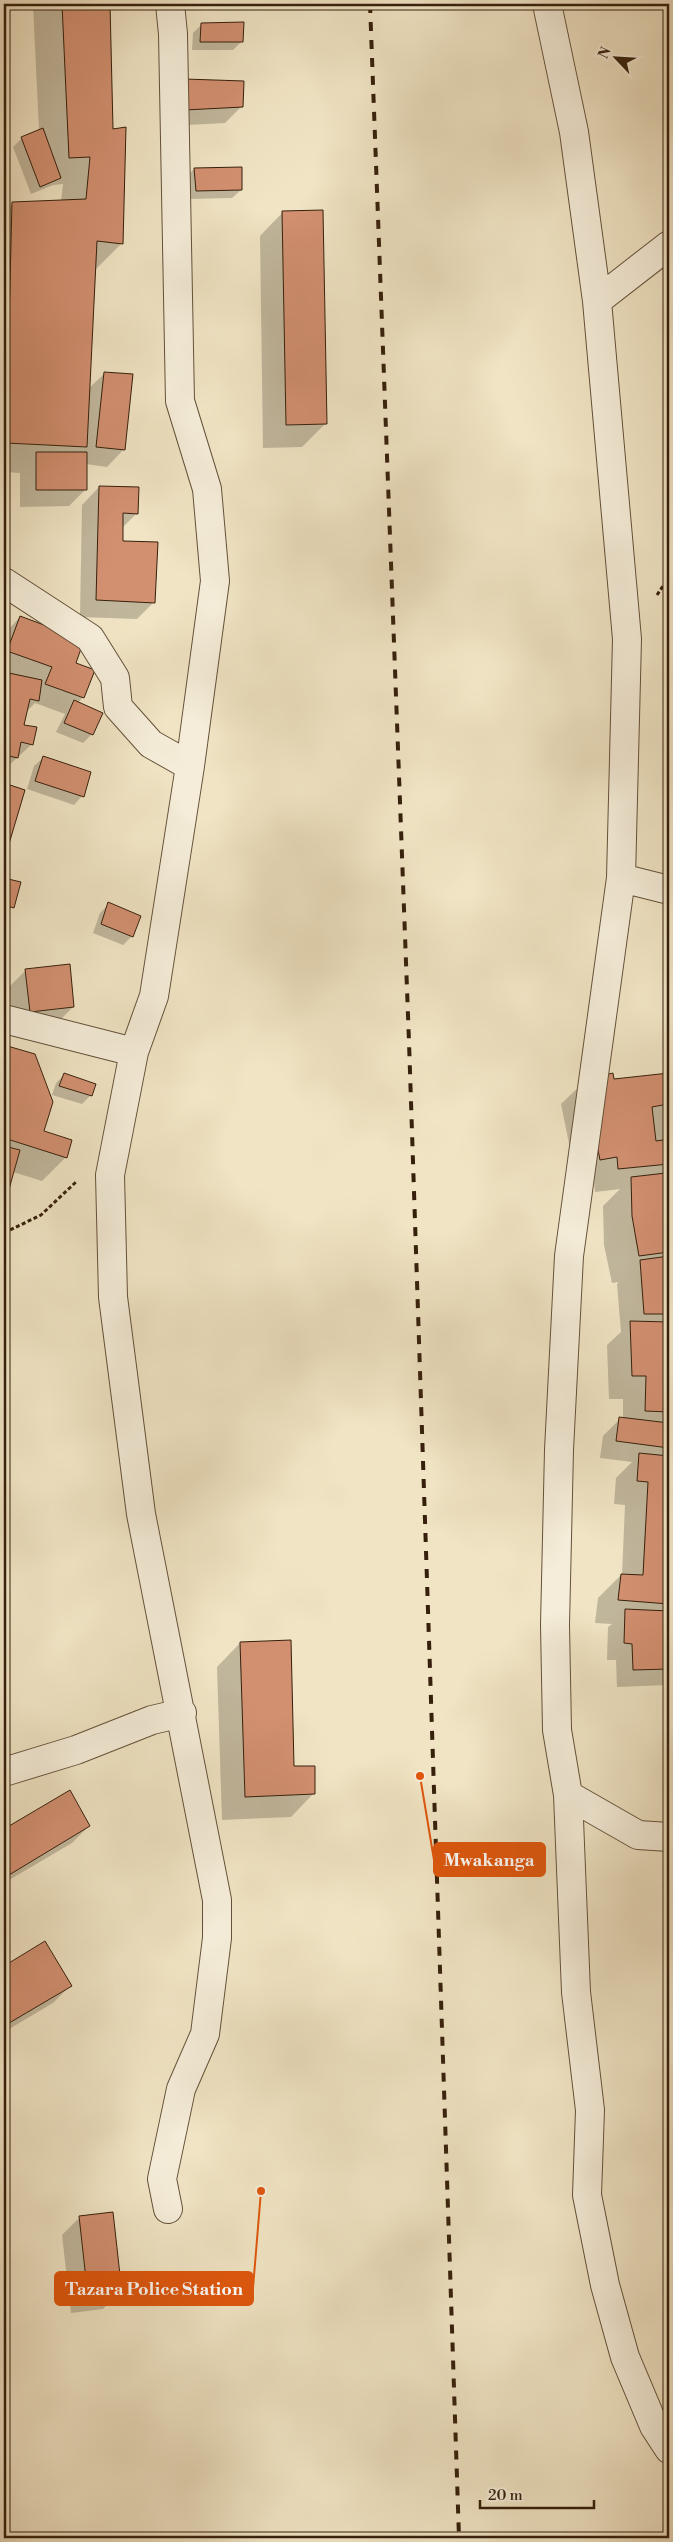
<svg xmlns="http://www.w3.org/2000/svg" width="673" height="2542" viewBox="0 0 673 2542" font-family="'Libre Bodoni',serif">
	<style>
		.shadow { fill: #0003 }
		.building { fill: #d29071; stroke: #36200c }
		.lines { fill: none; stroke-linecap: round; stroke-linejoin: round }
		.minor-casing { stroke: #64513a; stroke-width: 30 }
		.path { stroke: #36200c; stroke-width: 3; stroke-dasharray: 4 2.5; stroke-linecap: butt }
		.minor { stroke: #f5edd9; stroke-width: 28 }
		.rail { stroke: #36200c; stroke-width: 4; stroke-dasharray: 9 9; stroke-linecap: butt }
		.leader { fill: none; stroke: #df560c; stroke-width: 2 }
		.callout-dot { fill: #df560c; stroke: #f5edd9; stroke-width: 2 }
		.callout { fill: #df560c; stroke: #df560c; stroke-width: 2 }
		.callout-label { font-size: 18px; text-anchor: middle; font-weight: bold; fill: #fff }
	</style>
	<rect width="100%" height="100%" fill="#f0e4c4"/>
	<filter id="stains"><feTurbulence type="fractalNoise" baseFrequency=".004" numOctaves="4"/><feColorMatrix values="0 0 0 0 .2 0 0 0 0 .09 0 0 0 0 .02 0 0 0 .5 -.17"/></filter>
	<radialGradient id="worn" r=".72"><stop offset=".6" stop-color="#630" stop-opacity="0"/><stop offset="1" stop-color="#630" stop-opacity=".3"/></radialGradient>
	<path class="shadow" d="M33,4H109L112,131L125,129L121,244L94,271L88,389L105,373L124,449L107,467L86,464V489L69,506L20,507V473L4,472V212L13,203L61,201L63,184L53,185L31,194L13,147L22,138L39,131Z
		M202,24L242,41L233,50H192L193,33Z
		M169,97L242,106L225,123L169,126Z
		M194,169H241V190L232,198L188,199L185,178Z
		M283,212L325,424L302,447L263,448L260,236Z
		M99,487L137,513L122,528V542L154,602L137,619L80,617L82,505Z
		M20,617L74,663L83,697L78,703L92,734L83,743L56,732L65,714L35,703L26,712L23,726L32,744L4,770V634Z
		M43,758L82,796L74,805L27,789L34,766Z
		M4,785L24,791L4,854Z
		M4,879L19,883L12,907L4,916Z
		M109,904L132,936L123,945L93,933L100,913Z
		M26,970L73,1007L56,1024L13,1029L9,987Z
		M4,1046L34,1056L43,1132L66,1157L42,1181L13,1172L4,1203Z
		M669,1067V1195H667L669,1254L666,1258L669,1257V1685L617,1687L616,1660H607L608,1627L612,1624L595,1623L598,1598L622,1574L625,1505L614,1504L616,1478L632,1462L600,1458L603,1436L620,1419H623V1399H609L607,1345L621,1332L617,1284L619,1282L612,1283L604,1245L603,1206L620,1189L595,1192L594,1180L577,1183L561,1104L585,1081L662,1075Z
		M65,1074L90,1096L82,1104L52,1095L56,1083Z
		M240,1643L293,1767L314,1793L291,1817L222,1820L217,1667Z
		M69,1792L89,1826L72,1843L4,1883V1830Z
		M45,1943L70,1986L53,2003L4,2032V1967Z
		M79,2218L120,2292L103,2309L71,2313L62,2235Z"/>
	<path class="building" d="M62,4H110L113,129L126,127L123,244L97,241L87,447L6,443L12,202L86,199L90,157L69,158Z
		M244,22L243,42H200L201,23Z
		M185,79L244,81L243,107L185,110Z
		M43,128L61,178L40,187L21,137Z
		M242,167V190L196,191L194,168Z
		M323,210L327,424L286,425L282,211Z
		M104,372L133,374L125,450L96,447Z
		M36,452H87V490H36Z
		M99,486L139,487L138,514L123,513V541L158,542L155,603L96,600Z
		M20,616L84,640L76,663L95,670L84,698L45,684L52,667L7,651Z
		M4,672L42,680L39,701L30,699L24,725L37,727L33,745L21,742L18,758L4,755Z
		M74,700L103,713L93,735L64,723Z
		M43,756L91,772L84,797L35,781Z
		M4,783L25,790L6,854L4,853Z
		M4,878L21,882L14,908L4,905Z
		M108,902L141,916L133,937L101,924Z
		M70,964L74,1007L30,1012L25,969Z
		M4,1045L35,1054L53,1102L44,1131L72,1140L67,1158L4,1138Z
		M64,1073L96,1084L92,1096L59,1086Z
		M613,1073L614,1079L669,1073V1117L668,1104L652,1107L656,1141L669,1139V1164L618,1169L617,1157L600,1160L584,1080Z
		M4,1146L20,1150L4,1207Z
		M666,1173L669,1208V1252L639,1256L632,1216L631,1177Z
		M669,1256V1314H644L640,1260Z
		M630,1321L669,1322V1412L645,1411L646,1376H632Z
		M619,1417L669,1423V1448L616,1441Z
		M639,1453L669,1456V1604L618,1600L621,1574L643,1575L648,1482L637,1481Z
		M625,1609L669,1611V1669L633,1670L632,1644L624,1643Z
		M291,1640L294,1766H315V1794L245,1797L240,1642Z
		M70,1790L90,1826L4,1878V1829Z
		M45,1941L72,1986L4,2026V1966Z
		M4,2112L9,2123L4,2126Z
		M113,2212L122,2293L88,2297L79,2216Z"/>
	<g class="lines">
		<g class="minor-casing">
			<path id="minor" d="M547,4L574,132L597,301L627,639L621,878L569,1256L559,1450L555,1625L557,1730L568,1795L638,1835L669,1837
				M597,301L669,245
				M4,582L90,638L115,678L118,707L151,744L190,766
				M621,878L669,890
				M4,1019L134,1052
				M4,1772L76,1750L152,1720L182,1713
				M568,1795L576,1992L590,2110L587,2195L605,2285L625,2357L654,2426L669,2449
				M168,2209L162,2179L181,2089L205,2034L217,1938V1900L141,1514L113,1297L110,1175L134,1052L154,996L190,766L215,581L207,489L180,401L173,34L170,4"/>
		</g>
		<path class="path" d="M657,595L669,577
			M4,1230L8,1231L41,1215L76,1182"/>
		<use href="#minor" class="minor"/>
		<path class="rail" d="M370,4L409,1042L459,2538"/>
	</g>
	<path class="leader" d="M420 1776L434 1860M261 2191L253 2288"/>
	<g class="callout-dot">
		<circle cx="420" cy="1776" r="5"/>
		<circle cx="261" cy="2191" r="5"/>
	</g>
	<g class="callout">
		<rect x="434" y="1843" width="111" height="33" rx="5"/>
		<rect x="55" y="2272" width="198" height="33" rx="5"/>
	</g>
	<g class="callout-label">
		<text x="489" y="1866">Mwakanga</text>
		<text x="154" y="2295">Tazara Police Station</text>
	</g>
	<rect width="673" height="2542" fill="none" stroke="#f0e4c4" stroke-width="20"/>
	<rect x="5" y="5" width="663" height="2532" fill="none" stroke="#36200c" stroke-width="2.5"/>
	<rect x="10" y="10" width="653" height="2522" fill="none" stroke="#36200c"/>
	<g transform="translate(616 58) rotate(295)" stroke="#f5edd9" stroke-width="4" paint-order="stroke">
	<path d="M0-4L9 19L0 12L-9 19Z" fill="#36200c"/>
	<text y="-8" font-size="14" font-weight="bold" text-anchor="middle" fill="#36200c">N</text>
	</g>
	<path d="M480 2500v8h114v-8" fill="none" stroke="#36200c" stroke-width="2.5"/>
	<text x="488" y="2500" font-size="15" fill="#36200c" stroke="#f5edd9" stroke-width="4" paint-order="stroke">20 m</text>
	<rect width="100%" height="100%" filter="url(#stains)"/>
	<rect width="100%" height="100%" fill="url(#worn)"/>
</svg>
